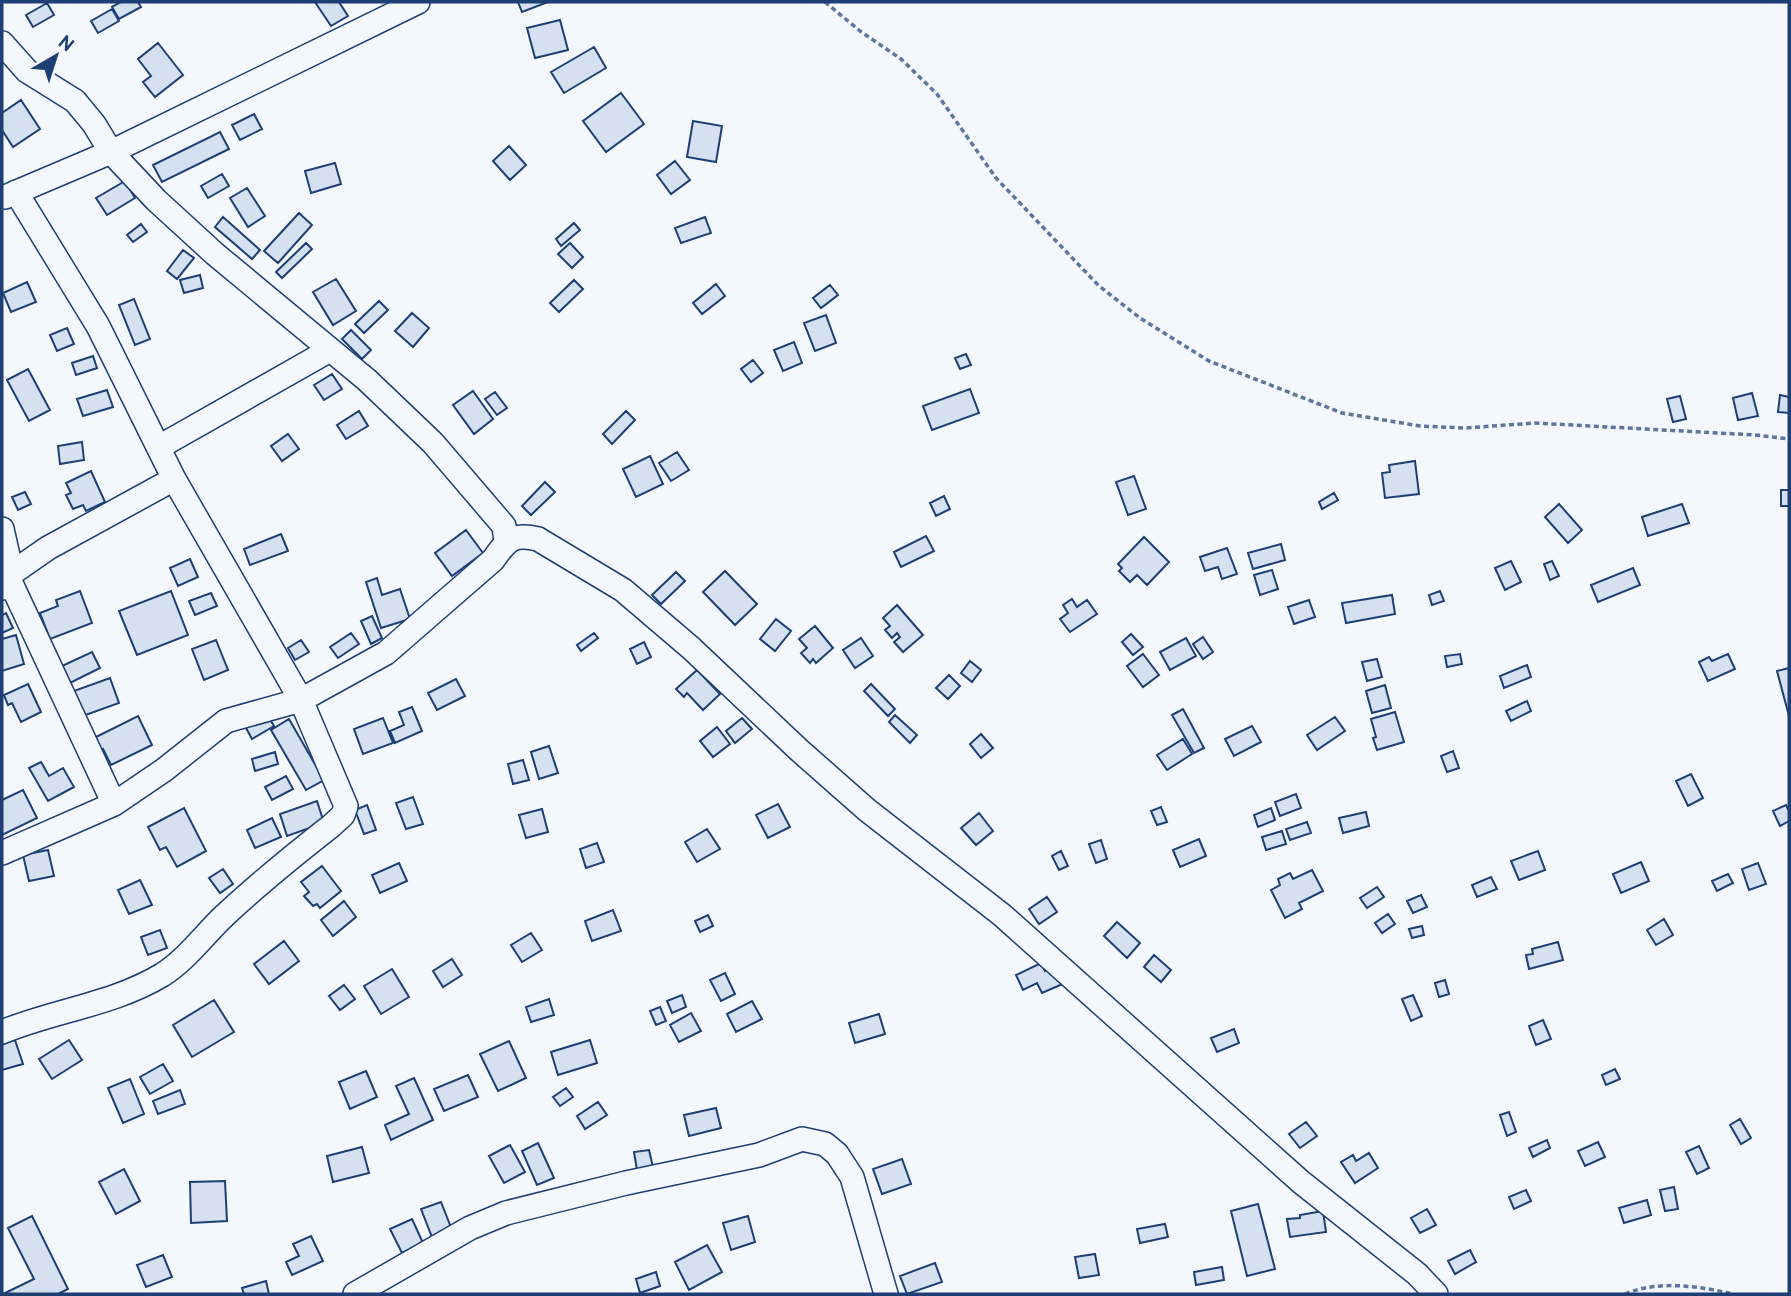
<svg xmlns="http://www.w3.org/2000/svg" width="1791" height="1296" viewBox="0 0 1791 1296" font-family="Overpass,sans-serif">
	<style>
		.building { fill: #d5e0f0; stroke: #1d3f73; stroke-width: 2 }
		.lines { fill: none; stroke-linecap: round; stroke-linejoin: round }
		.minor-casing { stroke: #1d3f73; stroke-width: 26 }
		.path { stroke: #5e769c; stroke-width: 3.5; stroke-dasharray: 5 3.5; stroke-linecap: butt }
		.minor { stroke: #f4f7fb; stroke-width: 23 }
	</style>
	<rect width="100%" height="100%" fill="#f4f7fb"/>
	<path class="building" d="M121,2H138L141,7L119,19L112,7Z
		M315,2H339L348,16L331,26Z
		M518,2H548L522,12Z
		M47,3L54,15L33,27L26,15Z
		M112,9L119,21L98,33L91,21Z
		M560,20L568,50L535,58L527,28Z
		M158,43L183,75L155,97L143,82L151,76L138,59Z
		M594,47L606,68L564,93L551,72Z
		M621,93L644,124L606,152L583,121Z
		M21,100L40,129L13,147L2,130V113Z
		M254,114L262,129L240,140L232,125Z
		M693,121L722,126L716,162L687,157Z
		M220,132L229,149L162,182L153,165Z
		M509,146L526,165L510,180L493,161Z
		M675,161L690,180L671,194L657,175Z
		M335,163L341,184L311,193L305,171Z
		M222,174L229,186L208,198L201,186Z
		M125,181L135,198L107,215L96,198Z
		M247,188L265,216L248,227L230,198Z
		M299,213L312,225L278,263L264,251Z
		M223,217L260,250L252,259L215,227Z
		M705,217L711,233L681,243L675,228Z
		M574,223L580,230L561,246L556,239Z
		M141,224L147,232L133,242L127,235Z
		M306,243L312,249L282,278L276,272Z
		M570,243L583,257L572,268L558,254Z
		M183,250L194,258L177,279L167,271Z
		M200,275L203,288L184,293L180,280Z
		M336,279L356,311L333,325L313,292Z
		M574,280L583,289L559,312L550,303Z
		M27,282L36,302L11,312L3,293Z
		M716,284L725,296L702,314L693,303Z
		M830,285L838,295L821,308L813,298Z
		M134,299L150,339L135,345L119,305Z
		M379,301L388,310L364,333L355,324Z
		M412,313L429,328L413,347L395,331Z
		M826,315L836,343L815,351L804,323Z
		M67,328L74,344L57,351L50,335Z
		M351,330L371,350L362,359L342,339Z
		M794,342L802,363L783,371L774,350Z
		M966,354L971,365L960,369L955,358Z
		M93,356L97,368L76,375L72,363Z
		M753,360L763,373L751,382L741,369Z
		M28,369L50,410L29,421L7,380Z
		M332,374L342,389L324,400L314,385Z
		M970,389L979,413L932,430L923,406Z
		M107,390L113,407L83,416L77,399Z
		M473,391L493,419L474,434L453,405Z
		M495,392L507,408L497,415L485,399Z
		M1752,393L1758,416L1738,420L1733,398Z
		M1780,395L1789,397V413L1778,412Z
		M1680,396L1686,419L1673,422L1667,399Z
		M359,411L368,426L346,439L337,425Z
		M626,411L635,420L612,444L603,434Z
		M288,434L299,449L282,461L271,446Z
		M82,442L84,460L60,464L58,446Z
		M677,452L689,470L671,481L659,463Z
		M650,456L663,484L636,497L623,469Z
		M1415,461L1419,494L1385,498L1382,473L1390,472L1389,465Z
		M91,471L105,502L86,511L83,505L73,509L66,495L71,493L66,483Z
		M1134,476L1146,509L1128,515L1116,482Z
		M545,482L555,492L531,515L522,506Z
		M1781,490H1789V506H1781Z
		M25,492L31,504L18,510L12,497Z
		M1334,493L1338,500L1322,509L1319,502Z
		M944,496L950,509L936,516L930,503Z
		M1559,504L1582,530L1568,543L1545,517Z
		M1682,504L1689,523L1648,536L1642,517Z
		M466,530L483,553L452,576L435,553Z
		M281,534L288,551L250,565L244,549Z
		M926,536L934,551L901,567L894,552Z
		M1144,537L1169,562L1147,585L1137,575L1130,582L1119,571L1122,568L1118,564Z
		M1281,544L1285,560L1253,569L1248,553Z
		M1227,548L1237,574L1222,579L1218,567L1205,571L1200,557Z
		M190,559L198,577L178,586L170,568Z
		M1511,561L1521,582L1505,590L1495,568Z
		M1552,561L1559,576L1550,580L1544,564Z
		M1633,568L1640,585L1598,602L1591,585Z
		M1272,570L1278,589L1260,595L1254,575Z
		M725,571L757,604L735,625L703,592Z
		M676,572L685,581L661,604L652,595Z
		M377,578L382,595L400,589L410,619L381,628L366,582Z
		M80,591L92,623L50,639L40,613L58,606L56,600Z
		M171,591L188,635L137,655L119,611Z
		M1440,591L1444,601L1432,605L1429,595Z
		M211,593L217,606L195,615L189,601Z
		M1392,595L1395,614L1346,623L1342,603Z
		M1072,599L1077,607L1087,600L1097,614L1070,632L1060,619L1068,613L1063,605Z
		M1309,600L1315,617L1294,624L1288,607Z
		M897,605L923,635L903,652L894,642L900,637L897,633L892,638L885,630L890,626L883,618Z
		M6,613L13,628L2,633V615Z
		M372,616L382,638L371,644L361,621Z
		M776,619L791,631L775,651L760,639Z
		M815,626L833,648L816,663L813,659L810,663L801,653L807,648L799,639Z
		M351,633L359,644L338,658L330,647Z
		M594,633L598,638L581,651L577,645Z
		M1131,634L1143,647L1133,655L1122,642Z
		M16,635L24,664L2,671V639Z
		M1203,637L1213,652L1203,659L1193,644Z
		M861,638L873,656L855,668L843,650Z
		M1186,638L1196,656L1170,670L1160,652Z
		M216,640L228,670L204,680L192,649Z
		M301,640L309,652L295,660L288,648Z
		M644,642L651,657L637,664L630,649Z
		M92,652L100,668L70,683L62,666Z
		M1143,654L1159,675L1143,687L1127,666Z
		M1460,654L1462,664L1447,667L1445,656Z
		M1728,654L1735,669L1708,681L1699,662L1709,657L1712,661Z
		M1377,659L1382,677L1367,681L1362,662Z
		M970,661L981,670L972,682L961,673Z
		M1527,665L1531,677L1504,688L1500,676Z
		M1789,668V716L1777,671Z
		M697,670L720,694L703,710L687,693L684,697L676,689Z
		M949,675L960,686L948,699L936,688Z
		M110,678L119,703L80,717L71,692Z
		M456,679L465,696L437,710L428,693Z
		M28,684L41,712L21,722L12,703L8,705L4,695Z
		M871,684L895,709L888,716L864,691Z
		M1385,685L1391,708L1372,713L1366,691Z
		M1527,701L1531,711L1511,721L1506,711Z
		M412,707L422,731L395,743L390,731L404,725L399,712Z
		M1183,709L1204,748L1194,753L1172,715Z
		M1395,712L1404,742L1377,750L1373,738L1376,737L1371,719Z
		M266,713L274,726L252,739L245,726Z
		M895,715L917,735L910,743L889,722Z
		M138,716L152,745L111,765L103,749L96,753L90,740Z
		M1335,717L1345,731L1317,750L1307,735Z
		M383,718L393,743L363,754L354,729Z
		M742,718L752,729L735,743L726,731Z
		M289,719L324,780L306,790L271,730Z
		M1252,726L1261,742L1234,756L1225,739Z
		M717,727L730,744L713,757L700,741Z
		M981,734L993,748L981,758L970,744Z
		M1183,739L1192,754L1167,770L1157,755Z
		M549,746L558,773L539,779L531,752Z
		M1453,751L1459,768L1447,772L1441,756Z
		M275,752L278,764L255,771L252,759Z
		M523,760L529,780L513,784L508,764Z
		M41,762L49,776L63,768L74,787L48,801L29,768Z
		M1691,774L1703,798L1688,806L1676,781Z
		M286,776L293,789L272,800L265,787Z
		M23,790L37,818L2,835V800Z
		M1296,794L1301,808L1280,816L1275,802Z
		M413,797L423,824L406,829L396,803Z
		M317,801L324,823L287,836L280,814Z
		M778,804L790,827L768,838L756,815Z
		M367,805L376,830L364,834L355,810Z
		M1786,805L1789,811V821L1780,826L1773,811Z
		M1161,807L1167,822L1157,825L1151,811Z
		M184,808L206,851L177,867L166,847L160,850L148,827Z
		M1271,808L1275,820L1258,827L1254,815Z
		M542,809L548,832L526,838L519,815Z
		M1366,812L1369,826L1343,833L1339,818Z
		M979,813L993,831L976,845L961,828Z
		M272,818L281,837L255,848L247,830Z
		M1307,822L1311,833L1290,840L1286,829Z
		M707,829L720,849L697,862L685,842Z
		M1282,831L1286,844L1266,850L1262,837Z
		M1199,839L1206,856L1180,867L1173,850Z
		M1101,840L1107,859L1096,863L1089,844Z
		M597,843L604,862L586,868L580,849Z
		M48,850L54,876L29,881L23,855Z
		M1061,851L1068,866L1059,870L1052,856Z
		M1538,851L1545,870L1519,880L1511,861Z
		M1641,862L1649,881L1621,893L1613,874Z
		M399,863L407,881L380,893L372,875Z
		M1758,863L1766,884L1749,890L1742,869Z
		M322,866L341,891L320,908L317,904L313,906L304,896L309,892L301,882Z
		M223,869L233,884L220,893L209,878Z
		M1312,870L1323,891L1299,903L1302,909L1285,918L1271,890L1280,885L1278,879L1290,873L1293,879Z
		M1728,874L1733,883L1717,891L1712,881Z
		M1491,877L1497,889L1477,897L1472,885Z
		M140,880L152,905L129,914L118,890Z
		M1377,887L1384,897L1367,908L1360,898Z
		M1421,895L1427,907L1413,913L1407,901Z
		M1047,897L1057,912L1039,924L1029,909Z
		M344,901L356,917L333,936L321,920Z
		M613,910L621,931L592,941L585,921Z
		M1388,914L1395,924L1382,933L1375,923Z
		M708,915L713,926L700,932L695,921Z
		M1664,919L1673,935L1656,945L1647,930Z
		M1117,922L1140,943L1127,958L1104,936Z
		M1422,926L1424,935L1412,938L1409,929Z
		M160,930L167,948L148,955L141,937Z
		M531,933L542,950L522,962L511,945Z
		M284,941L299,961L269,984L254,964Z
		M1558,942L1563,960L1529,969L1526,955L1533,954L1532,949Z
		M1154,955L1171,970L1161,982L1144,967Z
		M452,959L462,975L443,987L433,971Z
		M1041,963L1045,971L1056,965L1065,983L1042,993L1037,983L1023,990L1016,975Z
		M392,969L409,997L381,1014L364,986Z
		M725,973L735,994L721,1001L710,980Z
		M1445,980L1449,994L1439,997L1435,983Z
		M344,985L355,999L340,1010L329,996Z
		M682,995L686,1007L672,1013L667,1001Z
		M1413,995L1422,1016L1411,1021L1402,999Z
		M549,999L554,1015L531,1022L526,1007Z
		M214,1000L234,1032L192,1057L173,1025Z
		M752,1001L762,1019L736,1032L727,1014Z
		M660,1007L666,1021L656,1025L650,1011Z
		M691,1013L701,1031L679,1042L670,1025Z
		M879,1014L885,1034L855,1043L849,1023Z
		M1543,1020L1551,1039L1536,1045L1529,1026Z
		M1234,1029L1239,1043L1217,1052L1211,1038Z
		M15,1040L23,1064L2,1070V1044Z
		M69,1040L82,1060L52,1079L39,1059Z
		M590,1040L597,1063L558,1075L551,1052Z
		M509,1041L526,1078L498,1091L480,1054Z
		M163,1064L173,1081L150,1094L140,1077Z
		M1615,1069L1620,1079L1606,1085L1602,1075Z
		M366,1071L377,1097L350,1109L339,1082Z
		M468,1075L478,1097L444,1111L434,1089Z
		M414,1078L433,1120L391,1140L385,1125L409,1114L396,1086Z
		M130,1079L144,1114L123,1123L108,1088Z
		M566,1088L573,1097L560,1106L553,1097Z
		M180,1090L185,1104L158,1114L153,1101Z
		M598,1102L607,1115L585,1129L577,1116Z
		M716,1108L721,1128L689,1136L684,1115Z
		M1509,1112L1516,1132L1507,1136L1500,1115Z
		M1740,1119L1751,1138L1741,1144L1730,1125Z
		M1306,1122L1317,1136L1300,1148L1289,1134Z
		M1547,1140L1550,1148L1533,1157L1529,1148Z
		M1598,1142L1605,1157L1585,1166L1578,1151Z
		M538,1143L554,1178L537,1185L522,1151Z
		M510,1145L525,1172L504,1183L489,1156Z
		M1699,1146L1709,1168L1697,1174L1686,1152Z
		M362,1147L369,1173L333,1182L327,1156Z
		M649,1150L653,1167L637,1170L634,1152Z
		M1369,1153L1378,1168L1355,1183L1341,1162L1353,1155L1356,1161Z
		M902,1159L911,1184L882,1194L873,1169Z
		M124,1169L140,1201L116,1214L99,1182Z
		M225,1181L227,1221L191,1223L190,1182Z
		M1674,1187L1678,1209L1665,1211L1660,1190Z
		M1526,1190L1531,1201L1514,1209L1509,1197Z
		M1647,1200L1651,1215L1624,1223L1619,1208Z
		M441,1202L452,1230L432,1237L421,1209Z
		M1258,1204L1275,1269L1247,1276L1231,1211Z
		M1427,1209L1436,1225L1420,1233L1411,1218Z
		M1323,1211L1326,1232L1290,1237L1287,1219L1300,1218V1215Z
		M32,1216L68,1289L58,1294H3L34,1279L8,1228Z
		M748,1216L755,1242L731,1250L723,1223Z
		M412,1219L423,1243L402,1253L390,1229Z
		M1165,1224L1168,1237L1140,1243L1137,1229Z
		M311,1236L323,1261L292,1275L286,1262L299,1256L293,1244Z
		M707,1245L722,1272L689,1290L675,1262Z
		M1470,1250L1476,1262L1455,1274L1448,1261Z
		M1095,1254L1099,1275L1079,1278L1075,1257Z
		M163,1255L172,1277L146,1287L137,1265Z
		M935,1263L942,1282L907,1294L900,1276Z
		M1222,1267L1224,1280L1196,1285L1194,1272Z
		M656,1272L660,1286L640,1293L636,1279Z
		M266,1281L269,1294H244L242,1288Z"/>
	<g class="lines">
		<g class="minor-casing">
			<path id="minor" d="M2,43L27,71L75,101L94,124L111,152L156,200L215,254L367,380L433,443L504,526L506,542
				M5,197L111,152L418,2
				M159,447L330,350
				M2,529L12,573
				M10,581L114,804
				M2,588L10,581L12,573L48,548L174,479
				M2,853L114,804L164,770L226,721L301,700L386,653L493,560C507,540 513,533 538,539L623,590L691,648L799,750L867,810L1002,915L1301,1182L1417,1274L1436,1294
				M2,1032C55,1010 112,1005 162,975C187,959 203,936 224,916C258,884 294,855 331,826L343,815L346,806L301,700L174,479L98,326L16,192
				M355,1294L470,1228L506,1213L626,1183L759,1155L802,1139L825,1144L837,1154L852,1177L886,1294"/>
		</g>
		<path class="path" d="M825,2L860,31L901,59L937,94L996,178L1099,286L1140,318L1209,361L1342,413L1420,426L1465,428L1535,423L1755,435L1789,439
			M1625,1294C1658,1280 1699,1286 1733,1294"/>
		<use href="#minor" class="minor"/>
	</g>
	<rect width="1791" height="1296" fill="none" stroke="#1d3f73" stroke-width="7"/>
	<g transform="translate(56 56) rotate(39)" stroke="#f4f7fb" stroke-width="5" paint-order="stroke">
	<path d="M0-5L12 26L0 18L-12 26Z" fill="#1d3f73"/>
	<text y="-10" font-size="19" font-weight="bold" text-anchor="middle" fill="#1d3f73">N</text>
	</g>
</svg>
